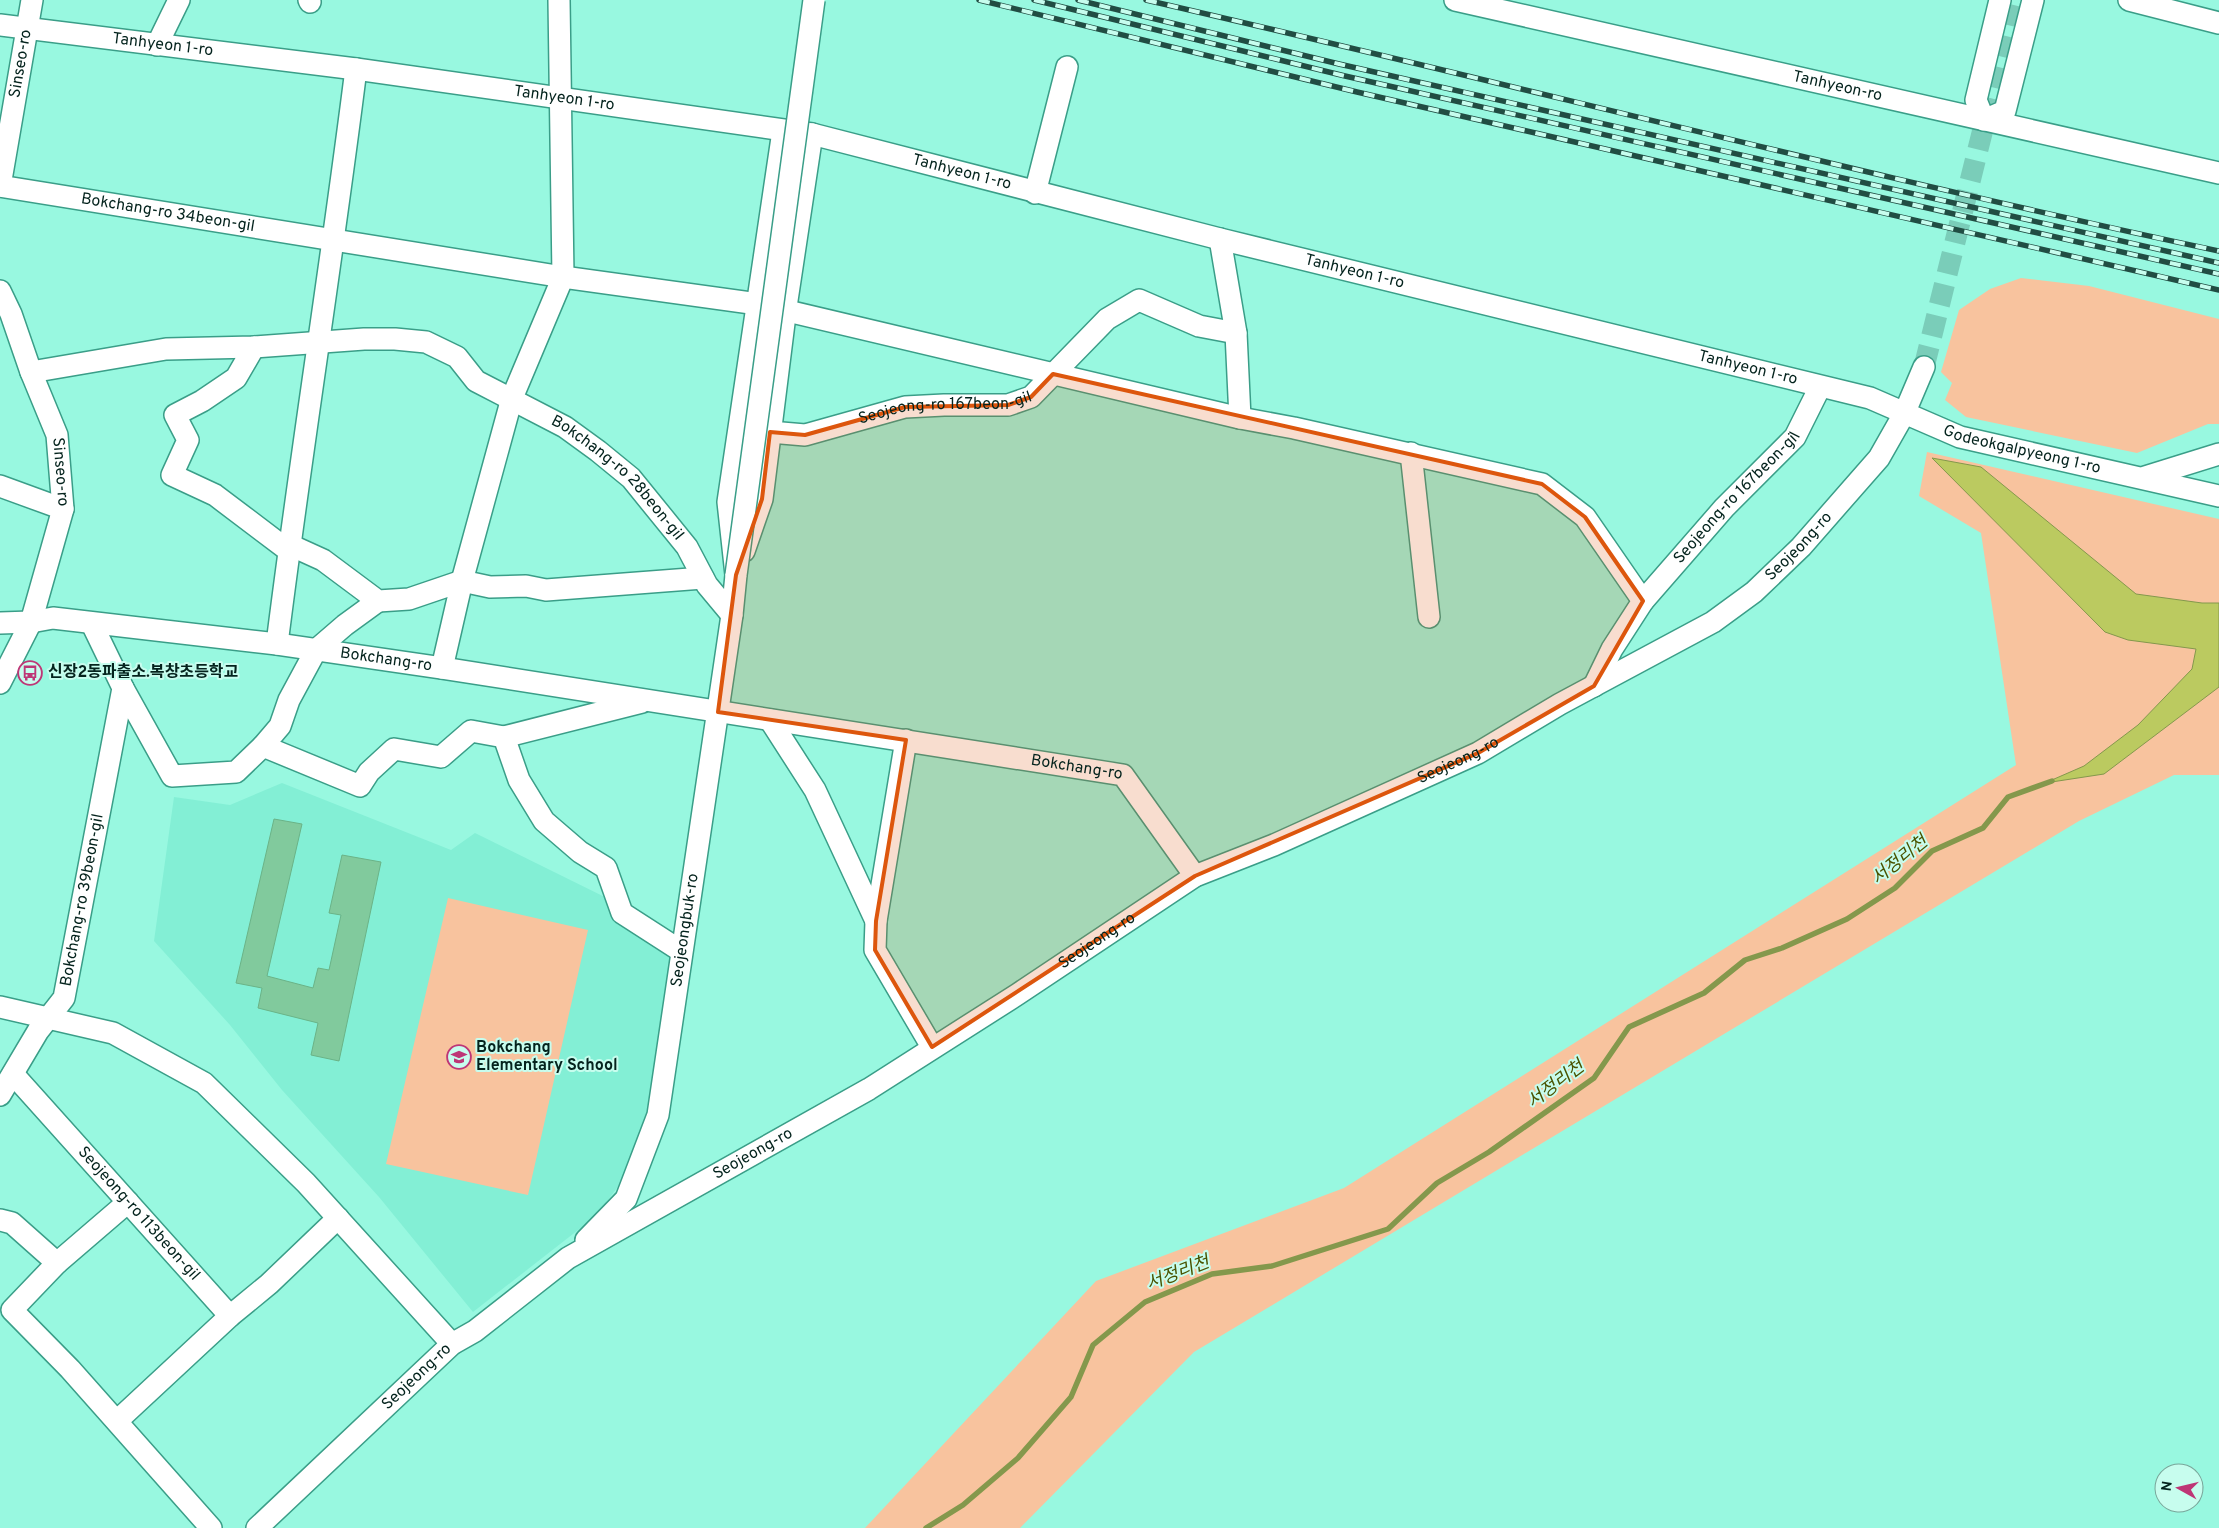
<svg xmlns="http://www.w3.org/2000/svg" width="2219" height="1528" viewBox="0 0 2219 1528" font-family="Overpass,'Noto Sans KR',sans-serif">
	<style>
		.built { fill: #83efd5 }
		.green { fill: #f8c39e }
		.water { fill: #bbca60; stroke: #84984c }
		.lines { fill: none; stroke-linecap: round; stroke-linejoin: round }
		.stream { stroke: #84984c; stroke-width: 5.5 }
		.building { fill: #81ca9d; stroke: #6ab387 }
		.minor-tunnel { stroke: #7acdb9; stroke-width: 21; stroke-dasharray: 21 11; stroke-linecap: butt }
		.minor-casing { stroke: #3a9e88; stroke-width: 24 }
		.minor { stroke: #fff; stroke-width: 21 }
		.rail-casing { stroke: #214d43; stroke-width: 5.5 }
		.rail { stroke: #c7fdee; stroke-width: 4; stroke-dasharray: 11; stroke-linecap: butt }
		.minor-bridge-casing { stroke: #3a9e88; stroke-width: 24; stroke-linecap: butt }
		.minor-bridge { stroke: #fff; stroke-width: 21 }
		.marked { fill: #dd560d; fill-opacity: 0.2; stroke: #dd560d; stroke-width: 4; stroke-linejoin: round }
		.labels { text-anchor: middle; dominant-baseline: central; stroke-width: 4; stroke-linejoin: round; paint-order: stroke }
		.street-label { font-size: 16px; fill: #04231d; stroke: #c7fdee }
		.poi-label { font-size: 16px; font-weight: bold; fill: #04231d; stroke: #c7fdee; text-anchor: start }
		.water-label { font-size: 18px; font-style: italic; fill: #4a5300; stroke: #c7fdee }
	</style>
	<rect width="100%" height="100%" fill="#98f8e0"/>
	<path class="built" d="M282,783L451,850L475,833L625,907L681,947L648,1134L626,1176L596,1216L473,1312L379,1197L282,1090L230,1025L154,941L174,797L230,805Z"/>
	<path class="green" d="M2021,278L2089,286L2219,319V424H2208L2137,453L1966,417L1945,400L1952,383L1941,372L1959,310L1990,289Z
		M1927,452L2219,519V775H2174L2079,821L1194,1352L1020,1528H865L1096,1281L1344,1188L2016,765L1981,533L1919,496Z
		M448,898L588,930L528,1195L386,1164Z"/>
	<path class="water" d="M1932,458L1981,467L2136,594L2202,603H2219V687L2104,774L2045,783L2084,766L2138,725L2192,669L2196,649L2128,640L2105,632Z"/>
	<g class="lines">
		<path class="stream" d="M926,1528L963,1505L1018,1458L1071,1397L1093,1345L1145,1302L1212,1274L1272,1266L1388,1229L1437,1183L1489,1152L1594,1078L1629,1027L1704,993L1745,960L1782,948L1847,919L1895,888L1932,851L1983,828L2008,797L2052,781"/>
	</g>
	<path class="building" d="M274,819L302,824L267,976L313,988L318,968L329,970L341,915L329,913L342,855L381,862L339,1061L311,1055L318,1023L258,1008L262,988L236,983Z"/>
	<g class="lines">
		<path class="minor-tunnel" d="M1924,367L2015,0"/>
		<g class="minor-casing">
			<g id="minor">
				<path d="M309,0L310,2"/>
				<path id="s1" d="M1455,0L2219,173"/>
				<path d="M2000,0L1976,100L1984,120L2005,111L2033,0"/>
				<path d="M2129,0L2219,23"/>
				<path id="s2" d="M0,25L356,69L812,134L1220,239L1870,398L1960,437L2219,496"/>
				<path d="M157,45L179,0"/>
				<path id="s3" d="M0,186L563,277L758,304L1240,418"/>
				<path id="s4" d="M0,186L32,0"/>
				<path d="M1035,193L1067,67"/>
				<path d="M1220,239L1236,333"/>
				<path id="s5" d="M0,291L11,314L31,372L57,435L63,509L31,622L0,683"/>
				<path d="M254,347L236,378L202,401L175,415L188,440L172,475L215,495L289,551"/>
				<path id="s6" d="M31,372L166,349L254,347L364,339H395L426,342L457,357L476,381L565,427L598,451L631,478L687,547L707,585L732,615"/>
				<path id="s7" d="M770,432L805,435L905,407L944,405H1008L1031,397L1107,319L1139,300L1199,326L1236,333L1240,418L1294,428L1542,484L1585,517L1643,601L1612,649L1594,686"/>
				<path d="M1411,453L1429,617"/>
				<path d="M2145,477L2219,454"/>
				<path d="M0,486L63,509"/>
				<path d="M290,545L323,560L378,601L409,599L462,581L490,587L526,586L546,590L703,578"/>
				<path d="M744,551L762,499L786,307L812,134"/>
				<path d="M378,601L345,625L316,650L289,700L280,726L263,746L360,786L369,772L394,749L441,757L471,731L504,737L519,780L544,821L580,852L606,868L622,913L681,951"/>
				<path id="s8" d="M1643,601L1724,508L1795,437L1820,387"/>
				<path id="s9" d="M0,623L31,622L53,618L277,644L442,668L1123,775L1195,876"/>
				<path d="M277,644C301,452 332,261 356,69"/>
				<path d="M442,668L462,581L512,398L563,277L559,0"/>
				<path d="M123,688L172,776L236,772L263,746"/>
				<path d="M770,720L815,790L876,921"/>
				<path d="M504,737L642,702"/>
				<path d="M906,740L876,921L875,950L932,1047"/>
				<path d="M0,1007L113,1033L204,1083L306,1183L452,1344"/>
				<path id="s10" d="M13,1074L230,1316"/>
				<path id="s11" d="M0,1095L38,1031L64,998L123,688L92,624"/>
				<path d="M0,1220L12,1223L57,1263L12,1310L70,1369L211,1528"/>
				<path id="s12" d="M586,1240L626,1199L658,1115L732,615L736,575L728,502L783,131"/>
				<path d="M57,1263L128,1202"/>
				<path d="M117,1421L230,1316L269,1284L338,1218"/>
				<path id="s13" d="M257,1528L452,1344L475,1331L568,1258L869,1089L1018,994L1195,876L1274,845L1478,753L1560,704L1713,622L1754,592L1801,547L1879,458L1904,414L1924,367"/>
			</g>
		</g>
		<use href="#minor" class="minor"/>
		<g class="rail-casing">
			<path id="rail" d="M979,0L1357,92L2219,290
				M1034,0L1345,76L2219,274
				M1078,0L1339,64L2219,263
				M1146,0C1504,82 1860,175 2219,251"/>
		</g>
		<use href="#rail" class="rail"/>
		<g class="minor-bridge-casing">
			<path id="minor-bridge" d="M736,575L814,0"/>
		</g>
		<use href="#minor-bridge" class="minor-bridge"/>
	</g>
	<path class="marked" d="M1053,374L1542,484L1585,517L1643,601L1594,686L1478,753L1195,876L932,1047L875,950L876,921L906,740L718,712L736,575L762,499L770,432L805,435L905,407L1008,405L1031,397Z"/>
	<defs>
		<g id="bus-ring" transform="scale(1.25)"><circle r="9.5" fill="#c7fdee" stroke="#be3676" stroke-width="1.5"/><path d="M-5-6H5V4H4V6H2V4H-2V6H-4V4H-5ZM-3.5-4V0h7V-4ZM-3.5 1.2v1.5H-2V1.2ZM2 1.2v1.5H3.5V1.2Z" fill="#be3676"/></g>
		<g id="school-ring" transform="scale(1.25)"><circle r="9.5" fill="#c7fdee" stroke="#be3676" stroke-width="1.5"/><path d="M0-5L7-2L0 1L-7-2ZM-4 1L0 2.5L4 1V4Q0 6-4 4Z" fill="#be3676"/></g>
	</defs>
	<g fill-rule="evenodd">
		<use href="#bus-ring" x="30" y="673"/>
		<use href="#school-ring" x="459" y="1057"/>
	</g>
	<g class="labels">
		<g class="street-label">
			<text stroke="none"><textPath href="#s2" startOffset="164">Tanhyeon 1-ro</textPath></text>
			<text stroke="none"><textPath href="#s4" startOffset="124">Sinseo-ro</textPath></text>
			<text stroke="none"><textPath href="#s1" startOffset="392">Tanhyeon-ro</textPath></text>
			<text stroke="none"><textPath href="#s2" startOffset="569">Tanhyeon 1-ro</textPath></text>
			<text stroke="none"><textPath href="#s2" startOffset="974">Tanhyeon 1-ro</textPath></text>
			<text stroke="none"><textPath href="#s3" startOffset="170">Bokchang-ro 34beon-gil</textPath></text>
			<text stroke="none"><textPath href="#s2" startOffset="1379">Tanhyeon 1-ro</textPath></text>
			<text stroke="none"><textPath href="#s2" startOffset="1784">Tanhyeon 1-ro</textPath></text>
			<text stroke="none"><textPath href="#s7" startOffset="179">Seojeong-ro 167beon-gil</textPath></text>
			<text stroke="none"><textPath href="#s2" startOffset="2071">Godeokgalpyeong 1-ro</textPath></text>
			<text stroke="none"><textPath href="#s5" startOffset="192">Sinseo-ro</textPath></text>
			<text stroke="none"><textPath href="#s6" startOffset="636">Bokchang-ro 28beon-gil</textPath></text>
			<text stroke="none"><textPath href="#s8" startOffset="140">Seojeong-ro 167beon-gil</textPath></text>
			<text stroke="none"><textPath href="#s13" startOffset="1840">Seojeong-ro</textPath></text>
			<text stroke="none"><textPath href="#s9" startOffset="389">Bokchang-ro</textPath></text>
			<text stroke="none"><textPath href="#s13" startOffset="1435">Seojeong-ro</textPath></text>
			<text stroke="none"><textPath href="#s9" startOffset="1088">Bokchang-ro</textPath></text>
			<text stroke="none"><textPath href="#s11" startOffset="216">Bokchang-ro 39beon-gil</textPath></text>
			<text stroke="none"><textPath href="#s12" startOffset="334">Seojeongbuk-ro</textPath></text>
			<text stroke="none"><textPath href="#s13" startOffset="1030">Seojeong-ro</textPath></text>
			<text stroke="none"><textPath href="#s13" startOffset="625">Seojeong-ro</textPath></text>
			<text stroke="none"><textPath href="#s10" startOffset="188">Seojeong-ro 113beon-gil</textPath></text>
			<text stroke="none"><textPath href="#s13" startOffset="220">Seojeong-ro</textPath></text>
		</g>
		<g class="poi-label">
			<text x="48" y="673">신장2동파출소.복창초등학교</text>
			<text x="476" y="1048">Bokchang<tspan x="476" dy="18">Elementary School</tspan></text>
		</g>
		<g class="water-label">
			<text transform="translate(1900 861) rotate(-39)">서정리천</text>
			<text transform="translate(1556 1085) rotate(-37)">서정리천</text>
			<text transform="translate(1178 1274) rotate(-21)">서정리천</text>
		</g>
	</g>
	<g transform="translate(2179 1488) rotate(278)"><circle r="24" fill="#c7fdee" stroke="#79a69a"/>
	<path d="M0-4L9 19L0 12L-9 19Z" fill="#be3676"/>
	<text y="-8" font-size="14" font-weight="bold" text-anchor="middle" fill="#04231d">N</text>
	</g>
</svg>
